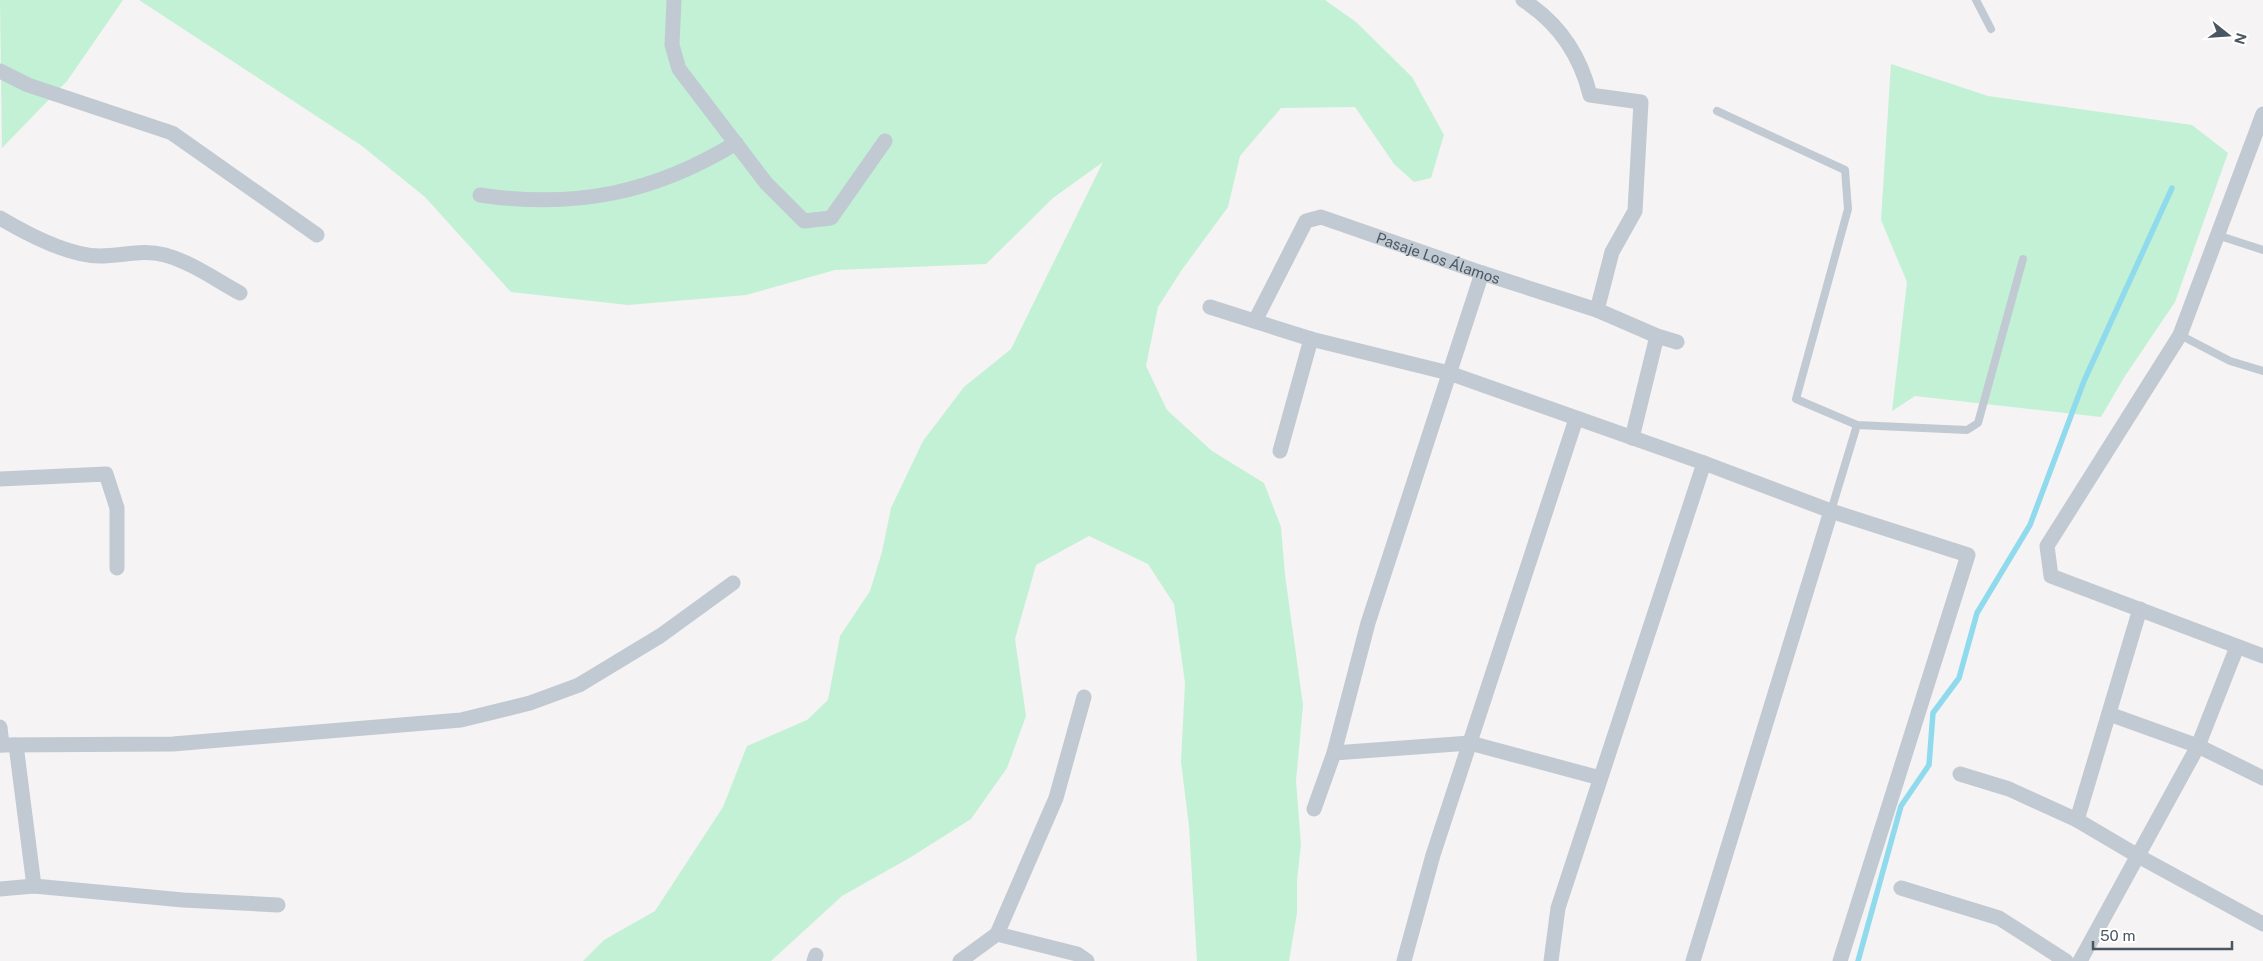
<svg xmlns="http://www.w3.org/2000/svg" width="2263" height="961" viewBox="0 0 2263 961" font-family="'Public Sans',sans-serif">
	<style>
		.green { fill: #c3f1d5 }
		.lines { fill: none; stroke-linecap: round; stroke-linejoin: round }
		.stream { stroke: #90daee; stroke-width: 5.5 }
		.service { stroke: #c1cad2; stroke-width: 8 }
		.minor { stroke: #c1cad2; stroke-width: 15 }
		.labels { text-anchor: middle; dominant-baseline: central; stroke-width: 4; stroke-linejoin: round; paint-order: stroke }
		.street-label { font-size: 15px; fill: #4a5661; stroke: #fff }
	</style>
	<rect width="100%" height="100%" fill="#f5f3f3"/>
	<path class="green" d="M0,0H123L67,81L2,148Z
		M139,0H1325L1356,22L1412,77L1444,135L1431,178L1414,182L1394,164L1355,107L1281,108L1240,156L1228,207L1181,271L1158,307L1146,366L1167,410L1212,451L1264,483L1281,527L1285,575L1303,705L1296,781L1301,845L1297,880V913L1289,961H1197L1189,826L1181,762L1185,683L1174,604L1148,564L1089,536L1036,565L1015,639L1026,716L1007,768L971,819L911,857L842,896L771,961H583L604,940L655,911L723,807L747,746L807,720L828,700L840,636L870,591L882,552L891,508L923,441L964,387L1011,349L1103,162L1053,198L986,264L835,270L746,295L628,305L511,292L425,197L362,146Z
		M1891,64L1988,96L2192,125L2228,153L2175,302L2125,376L2101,417L1915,396L1892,411L1907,282L1881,220Z"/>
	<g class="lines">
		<path class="stream" d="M1858,961L1901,806L1929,765L1933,713L1959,678L1977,613L2030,525L2084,381L2172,188"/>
		<path class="service" d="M1976,0L1991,29
			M1717,111L1845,170L1848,209L1796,399L1857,425L1831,511
			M2217,235L2263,250
			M2180,335L2230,361L2263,371
			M1857,425L1967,430L1978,423L2023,259"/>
		<g class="minor">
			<path d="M674,0L672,45L679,69L766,183L804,221L831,218L885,141"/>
			<path d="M1523,0C1559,23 1580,54 1590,95L1641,102L1635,211L1612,252L1597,310"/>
			<path d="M0,71L28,85L172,133L317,235"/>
			<path d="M2263,114L2180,335L2047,546L2051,576L2263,656"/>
			<path d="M480,195C576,209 654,193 736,143"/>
			<path d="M0,218C27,234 68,256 100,256C123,256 142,249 165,255C191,262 216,280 240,293"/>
			<path d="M1210,307L1311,339L1449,373L1704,463L1831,511L1968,555L1840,961"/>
			<path id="s1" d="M1255,321L1306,221L1321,217L1482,273L1597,310L1657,336L1677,342"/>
			<path d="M1632,438L1657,336"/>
			<path d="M1280,451L1311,339"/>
			<path d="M0,479L106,474L117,508V568"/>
			<path d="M2109,714L2198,746L2263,778"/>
			<path d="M0,727L2,745"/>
			<path d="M0,745L173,744L461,720L530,703L579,685L660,636L733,583"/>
			<path d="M16,745L34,886"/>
			<path d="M1334,753L1470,743L1600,778"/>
			<path d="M1960,774L2009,789L2077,820L2138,856L2263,924"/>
			<path d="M1314,809L1334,753L1368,623L1482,273"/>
			<path d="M2077,820L2140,609"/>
			<path d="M1901,888L1999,918L2066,961"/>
			<path d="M0,889L34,886L183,900L278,905"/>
			<path d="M997,934L1077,954L1087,961"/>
			<path d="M814,961L816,955"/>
			<path d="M960,961L997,934L1056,798L1084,697"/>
			<path d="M1404,961L1433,855L1576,419"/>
			<path d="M1551,961L1558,908L1704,463"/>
			<path d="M1693,961L1831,511"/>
			<path d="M2080,961L2198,746L2237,647"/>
		</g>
	</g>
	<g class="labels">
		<g class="street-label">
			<text stroke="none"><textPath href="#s1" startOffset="252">Pasaje Los Álamos</textPath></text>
		</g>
	</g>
	<g transform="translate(2228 35) rotate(107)" stroke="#ffffff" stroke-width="4" paint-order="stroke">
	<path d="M0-4L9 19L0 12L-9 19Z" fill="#4a5661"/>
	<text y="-8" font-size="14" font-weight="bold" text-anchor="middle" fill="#4a5661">N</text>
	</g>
	<path d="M2093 941v8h139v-8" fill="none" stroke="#4a5661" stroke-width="2.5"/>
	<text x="2100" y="941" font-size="15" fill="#4a5661" stroke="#ffffff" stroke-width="4" paint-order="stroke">50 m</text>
</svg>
